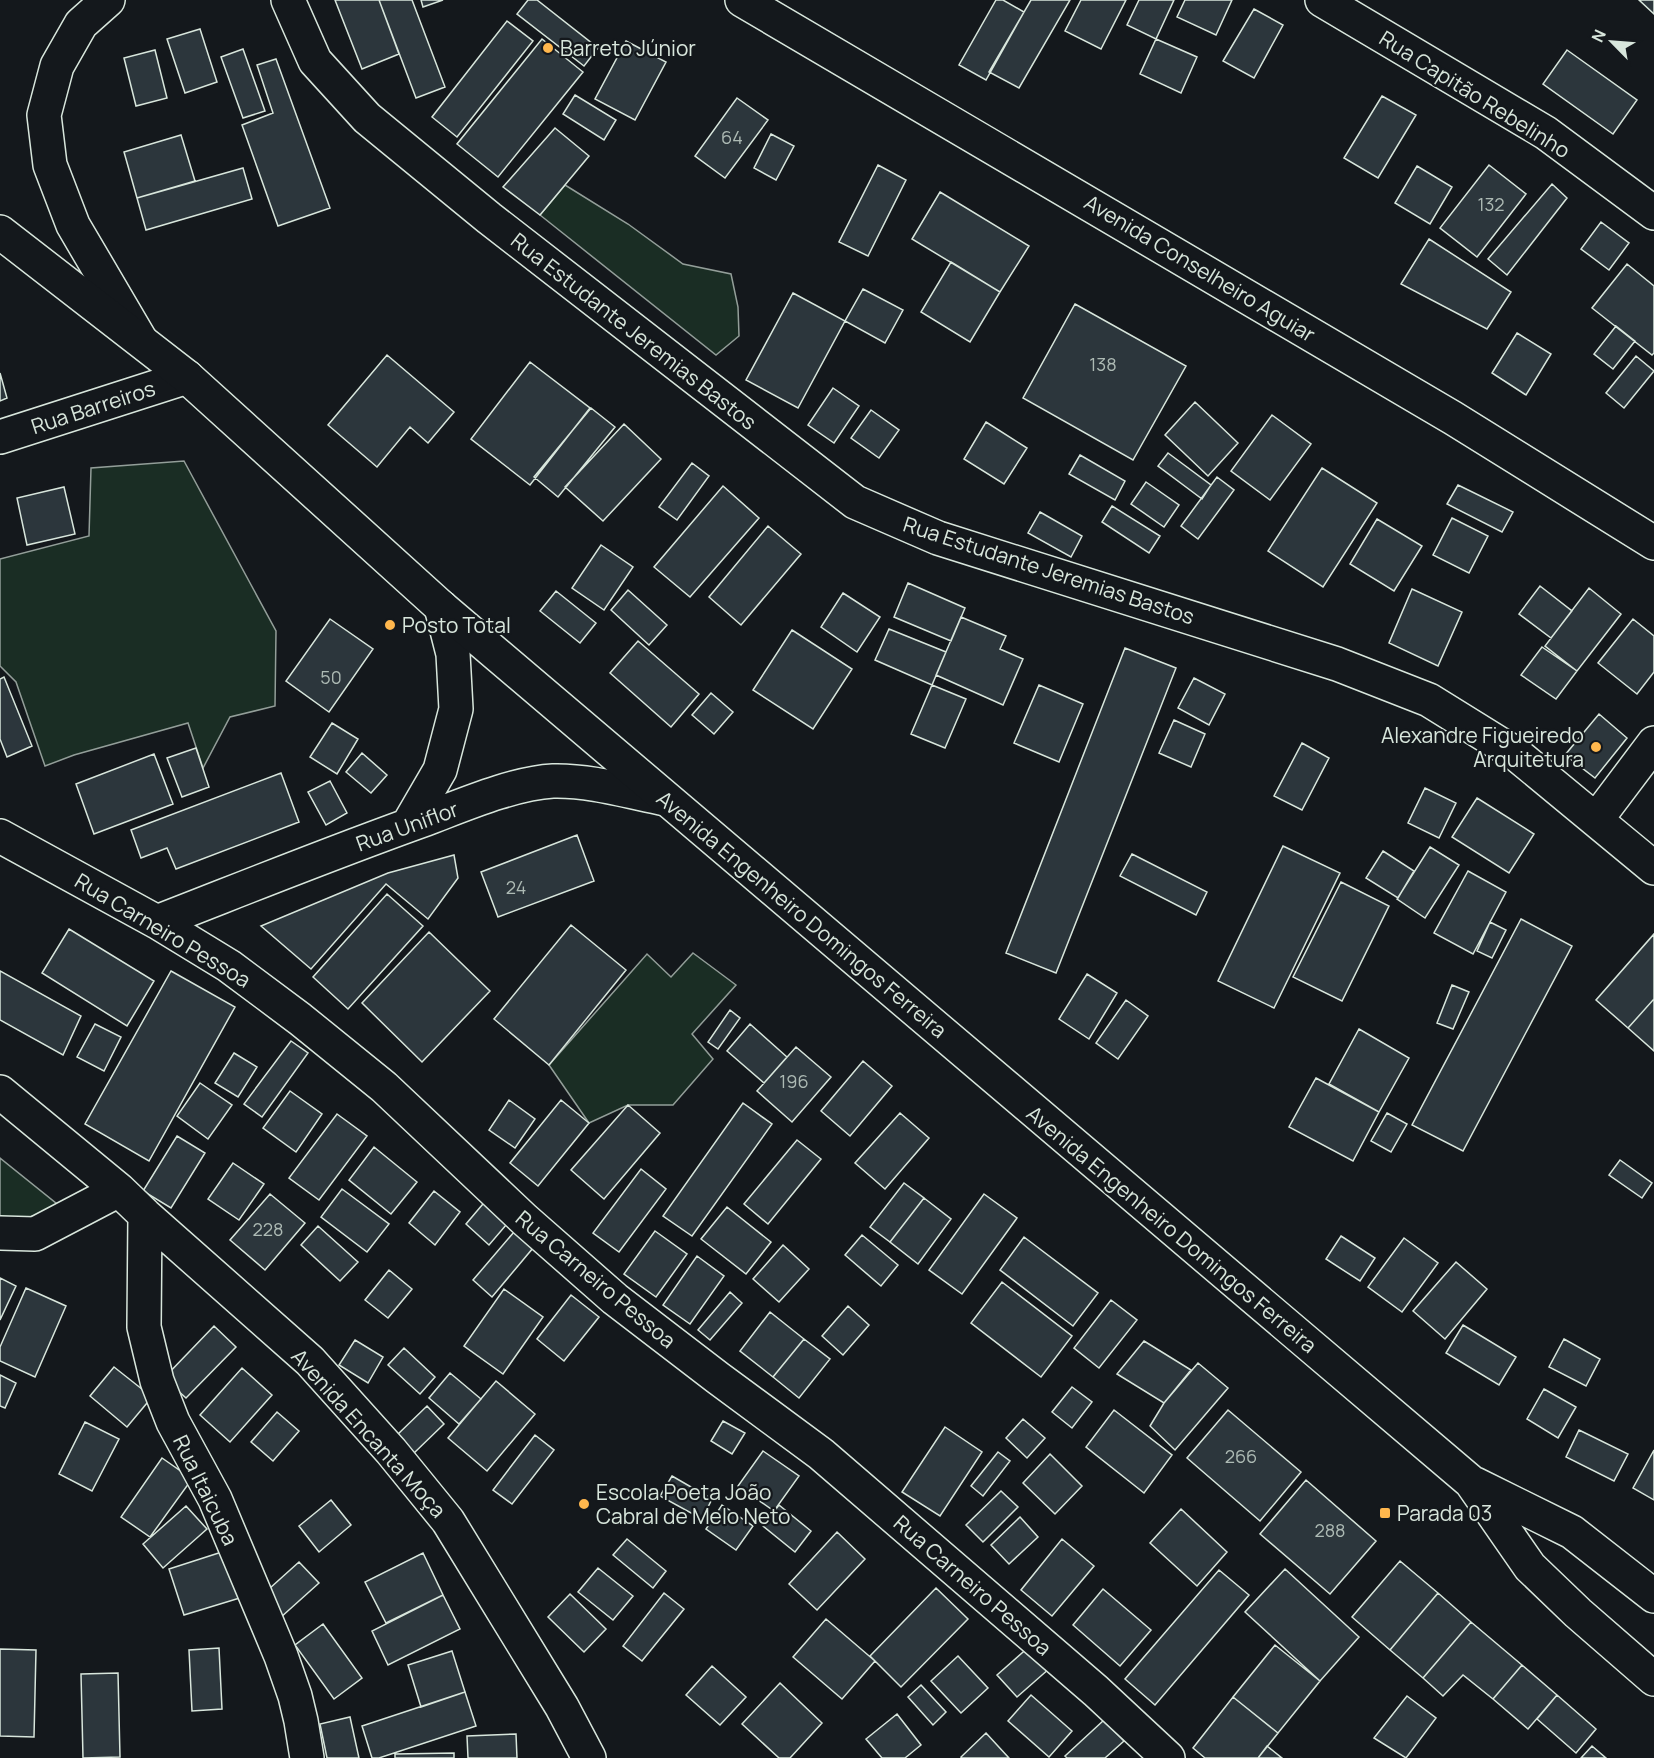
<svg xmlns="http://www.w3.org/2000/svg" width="1654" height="1758" viewBox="0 0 1654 1758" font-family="Manrope,sans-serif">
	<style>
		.green { fill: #1a2d24; stroke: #939e99; stroke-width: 1.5 }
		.building { fill: #2c363c; stroke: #d8e6dc; stroke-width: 1.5 }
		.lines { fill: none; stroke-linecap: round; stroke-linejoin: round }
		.minor-casing { stroke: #d8e6dc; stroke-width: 36 }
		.secondary-casing { stroke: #d8e6dc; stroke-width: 36 }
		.primary-casing { stroke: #d8e6dc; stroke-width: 36 }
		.minor { stroke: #14181c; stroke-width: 33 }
		.secondary { stroke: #14181c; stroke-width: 33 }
		.primary { stroke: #14181c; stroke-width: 33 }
		.poi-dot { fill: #ffb74d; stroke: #14181c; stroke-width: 2 }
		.labels { text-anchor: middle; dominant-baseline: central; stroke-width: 4.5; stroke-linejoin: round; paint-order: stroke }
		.number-label { font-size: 18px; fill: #adbab4 }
		.poi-label { font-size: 21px; fill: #d8e6dc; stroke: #14181c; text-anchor: start }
		.street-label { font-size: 21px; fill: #d8e6dc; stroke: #14181c }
	</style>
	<rect width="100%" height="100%" fill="#14181c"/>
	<path class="green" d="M565,185L628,224L683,264L731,274L738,307L739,336L716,355L540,215Z
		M184,461L276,631L275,706L230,717L203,768L188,723L74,755L45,766L16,682L0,666V559L89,536L91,468Z
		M693,953L736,985L692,1034L713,1059L673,1105H628L589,1123L549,1065L647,954L671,977Z
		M0,1158L72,1216L0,1235Z"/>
	<path class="building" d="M335,0H379L399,54L362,69Z
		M379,0H412L445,87L416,98Z
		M421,0H443L423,7Z
		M528,0H537L598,48L584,66L517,14Z
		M996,0H1003L1024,12L986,80L959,65Z
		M1031,0H1070L1019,88L989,72Z
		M1081,0H1126L1101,49L1065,31Z
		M1139,0H1174L1156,39L1127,25Z
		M1185,0H1232L1216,35L1177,17Z
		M1639,0H1654V14Z
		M1254,9L1283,25L1254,78L1223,61Z
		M507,21L533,41L457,137L432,117Z
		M200,29L217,82L185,93L167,39Z
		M542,39L583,72L498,177L457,144Z
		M1156,39L1197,57L1181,93L1140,74Z
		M626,41L666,62L635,120L595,99Z
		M243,49L265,111L243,118L221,57Z
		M155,50L167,98L136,106L124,58Z
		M1567,50L1637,100L1613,134L1543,84Z
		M276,59L330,208L278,226L242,125L273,113L257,65Z
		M575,95L616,120L604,140L563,114Z
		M1382,96L1416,115L1378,178L1344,158Z
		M737,98L768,120L725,178L695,156Z
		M555,128L589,156L540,215L503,187Z
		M771,134L794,146L776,180L754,168Z
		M181,135L195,181L137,198L124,152Z
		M878,165L906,180L868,256L839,242Z
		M1489,165L1526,194L1477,257L1440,228Z
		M1417,166L1452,187L1430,224L1395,203Z
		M243,168L252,199L146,230L137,198Z
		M1552,184L1567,198L1507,275L1488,259Z
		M940,192L1029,246L1000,292L912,239Z
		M1601,222L1629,243L1609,270L1581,249Z
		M1429,239L1511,292L1487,329L1401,284Z
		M951,262L1000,292L970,342L921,312Z
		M1627,264L1654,286V353L1652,355L1592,308Z
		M863,289L903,310L885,343L845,321Z
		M793,293L845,321L798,408L746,380Z
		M1075,304L1186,366L1133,460L1023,398Z
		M1616,326L1635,341L1613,369L1594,354Z
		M1517,333L1551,354L1526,395L1492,373Z
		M387,355L454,412L428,443L410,427L377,467L328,425Z
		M1636,356L1654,371L1624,408L1606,393Z
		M530,362L590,408L530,485L471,439Z
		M0,373L7,398L0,401Z
		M833,388L859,406L834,443L808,425Z
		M1195,402L1238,443L1208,476L1165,435Z
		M591,408L615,427L558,497L534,477Z
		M871,410L899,430L879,458L851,438Z
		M1272,415L1311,444L1270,500L1231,471Z
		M986,422L1027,448L1004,484L964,459Z
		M624,424L661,459L603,521L565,487Z
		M1168,453L1211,485L1202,499L1158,466Z
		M1080,455L1125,481L1115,500L1069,474Z
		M692,463L709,476L677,520L659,507Z
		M1322,468L1377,503L1323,587L1268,551Z
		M1217,477L1234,490L1198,539L1181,526Z
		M1146,482L1179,505L1164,527L1131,504Z
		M1458,485L1513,512L1502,532L1447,504Z
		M723,486L759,518L690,597L654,567Z
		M64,487L75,534L27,545L17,498Z
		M1112,506L1160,536L1149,553L1102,522Z
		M1040,512L1082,536L1071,557L1028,533Z
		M1452,518L1488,536L1469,573L1433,555Z
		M1377,519L1422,546L1394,591L1350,564Z
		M768,526L801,554L741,625L709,597Z
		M601,545L633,567L604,610L572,588Z
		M908,583L965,608L951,641L894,617Z
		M1540,586L1572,611L1551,638L1519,614Z
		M1589,588L1621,614L1577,671L1545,646Z
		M1412,589L1462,612L1438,666L1389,643Z
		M628,590L667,625L649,645L611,610Z
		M556,591L596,623L580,643L540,611Z
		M843,593L880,617L857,652L821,627Z
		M961,617L1006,636L1000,649L1023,659L1003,705L936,675Z
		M330,619L373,649L329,712L286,681Z
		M1633,619L1654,636V672L1637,694L1598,663Z
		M889,629L946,652L932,685L875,660Z
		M792,630L852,669L813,729L753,690Z
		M638,641L699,694L671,727L610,673Z
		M1542,647L1577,671L1556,699L1521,675Z
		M1125,648L1176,668L1056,973L1006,953Z
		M4,677L32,746L7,757L0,739V679Z
		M1194,678L1225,694L1209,725L1178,708Z
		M932,685L966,699L945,748L911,734Z
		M1039,685L1083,704L1059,762L1014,743Z
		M711,693L733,712L714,734L692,715Z
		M1599,714L1627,738L1595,778L1565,755Z
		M1174,720L1205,734L1191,767L1159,753Z
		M332,723L358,739L337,774L310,757Z
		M1302,743L1329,758L1302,810L1274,796Z
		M196,748L209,787L182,797L167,758Z
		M362,753L387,775L371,793L346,772Z
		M154,754L173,804L94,834L76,784Z
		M281,773L299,822L176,869L167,848L141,858L131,830Z
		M330,781L347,813L326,825L308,792Z
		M1425,788L1456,803L1439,838L1408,823Z
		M1477,798L1534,834L1509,873L1452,837Z
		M577,835L594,881L498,917L481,872Z
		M1283,846L1340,873L1274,1008L1218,981Z
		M1430,847L1459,865L1425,918L1397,899Z
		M1383,851L1414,871L1398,898L1366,878Z
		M1132,854L1207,892L1196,915L1120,876Z
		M454,855L458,878L428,919L386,884L311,969L261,926L388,873Z
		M1468,871L1506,892L1473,954L1434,933Z
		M1341,882L1389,906L1342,1001L1293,977Z
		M387,894L423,926L348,1009L313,977Z
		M1521,919L1572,946L1463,1151L1412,1125Z
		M1490,922L1506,930L1492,958L1477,951Z
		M571,925L626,970L549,1065L494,1019Z
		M69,929L154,981L127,1026L42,973Z
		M429,932L490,991L422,1062L362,1003Z
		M1654,934V999L1628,1028L1596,1000Z
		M0,971L81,1016L63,1055L0,1020Z
		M171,971L235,1007L149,1161L85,1124Z
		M1087,974L1117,993L1089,1039L1059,1019Z
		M1452,985L1469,992L1453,1029L1437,1023Z
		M1654,999V1051L1628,1028Z
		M1126,1000L1148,1016L1118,1059L1096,1043Z
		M730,1010L740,1018L718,1049L708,1042Z
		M95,1024L121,1037L104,1071L77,1057Z
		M750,1024L787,1057L764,1083L727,1051Z
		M1359,1029L1409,1058L1379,1112L1329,1084Z
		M291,1041L308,1053L262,1117L244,1104Z
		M796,1047L831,1077L792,1122L757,1091Z
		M234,1053L257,1067L238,1097L215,1083Z
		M863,1061L892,1086L850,1136L821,1111Z
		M1316,1078L1379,1112L1353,1161L1289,1127Z
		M200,1083L232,1105L208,1139L177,1116Z
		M290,1091L322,1114L296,1152L263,1128Z
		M509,1100L535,1119L515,1148L489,1130Z
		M561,1100L589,1123L538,1186L510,1163Z
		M743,1103L772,1124L692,1236L663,1216Z
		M628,1105L660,1133L604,1199L571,1170Z
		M900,1113L929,1138L885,1189L855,1163Z
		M1387,1113L1407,1124L1391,1152L1371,1141Z
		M337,1114L367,1136L319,1200L289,1178Z
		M177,1136L205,1153L171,1208L143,1191Z
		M797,1140L821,1159L768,1224L744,1204Z
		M374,1147L417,1182L391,1214L349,1180Z
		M1620,1160L1652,1183L1642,1198L1609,1175Z
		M233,1163L264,1184L239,1220L208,1199Z
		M641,1169L666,1189L619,1252L593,1233Z
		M904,1183L924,1198L890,1242L870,1227Z
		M342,1189L389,1224L367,1252L321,1217Z
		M434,1191L460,1212L435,1245L409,1223Z
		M270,1194L305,1223L265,1270L230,1240Z
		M984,1194L1017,1218L962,1294L929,1270Z
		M488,1198L512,1218L489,1245L466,1224Z
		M924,1198L951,1219L918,1264L890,1242Z
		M727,1207L771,1242L746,1274L701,1239Z
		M318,1226L358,1262L340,1281L301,1245Z
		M655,1231L687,1254L656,1297L624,1274Z
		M514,1232L533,1248L492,1297L473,1280Z
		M862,1235L898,1265L881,1286L845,1255Z
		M1341,1236L1375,1258L1360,1281L1326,1259Z
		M1024,1237L1098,1293L1073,1326L1000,1270Z
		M1404,1238L1438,1263L1402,1312L1368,1287Z
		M783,1245L809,1269L779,1302L753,1279Z
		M697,1256L724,1276L690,1324L663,1305Z
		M1456,1262L1487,1289L1445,1339L1413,1311Z
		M389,1270L412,1289L388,1318L365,1300Z
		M0,1278L16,1286L0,1320Z
		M1002,1282L1072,1336L1041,1377L971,1323Z
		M26,1288L66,1306L35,1377L0,1361V1347Z
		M504,1289L543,1317L503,1374L464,1346Z
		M730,1292L742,1303L710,1340L698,1330Z
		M571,1295L599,1317L564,1361L537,1339Z
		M1111,1300L1137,1320L1099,1368L1074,1348Z
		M848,1306L869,1325L843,1355L822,1336Z
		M770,1312L804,1339L773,1377L740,1351Z
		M1463,1325L1516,1357L1499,1385L1446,1353Z
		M214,1326L236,1347L186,1398L164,1378Z
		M804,1339L830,1359L799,1398L773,1377Z
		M1564,1339L1600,1359L1586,1386L1549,1367Z
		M355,1340L383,1357L368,1383L339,1365Z
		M1144,1341L1191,1370L1164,1403L1117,1374Z
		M404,1348L435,1377L420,1394L388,1365Z
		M1198,1363L1228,1388L1175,1450L1150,1426L1164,1403Z
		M114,1367L152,1397L127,1427L90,1396Z
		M242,1368L272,1395L230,1442L200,1415Z
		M450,1373L481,1399L459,1424L429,1398Z
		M0,1375L16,1383L5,1408L0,1406Z
		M496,1381L535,1414L487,1471L448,1438Z
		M1072,1387L1092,1402L1072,1428L1052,1412Z
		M1544,1389L1576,1407L1558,1438L1527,1419Z
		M427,1406L444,1424L413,1454L396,1436Z
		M1114,1410L1172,1455L1144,1493L1086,1447Z
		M1228,1410L1301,1472L1260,1521L1187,1458Z
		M277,1412L299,1431L273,1461L251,1442Z
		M1023,1419L1045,1438L1027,1458L1006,1438Z
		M723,1421L745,1433L732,1454L711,1441Z
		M85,1422L119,1439L92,1491L59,1474Z
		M945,1427L982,1452L940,1516L902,1492Z
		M1579,1430L1628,1454L1614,1481L1566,1457Z
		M535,1435L554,1450L512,1504L493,1490Z
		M1654,1450V1500L1633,1488Z
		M763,1451L799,1476L774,1511L738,1486Z
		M998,1452L1010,1461L983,1496L971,1486Z
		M1050,1454L1082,1486L1055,1514L1023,1483Z
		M162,1458L192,1479L150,1537L121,1517Z
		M672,1476L712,1499L702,1519L660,1496Z
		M1306,1480L1376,1541L1330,1594L1260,1534Z
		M1001,1491L1018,1507L983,1542L966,1525Z
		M331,1500L351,1525L319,1552L299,1526Z
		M722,1505L753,1526L736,1550L706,1529Z
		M779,1505L811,1531L795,1552L763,1526Z
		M186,1506L207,1529L163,1568L143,1544Z
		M1181,1509L1227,1552L1197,1586L1150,1543Z
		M1020,1517L1038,1537L1009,1564L991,1545Z
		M837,1532L865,1559L817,1610L789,1584Z
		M627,1539L666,1571L653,1588L613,1555Z
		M1062,1539L1094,1566L1052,1616L1021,1590Z
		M228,1550L243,1597L184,1615L169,1569Z
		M423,1553L443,1595L386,1623L365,1582Z
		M1400,1561L1438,1593L1390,1650L1352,1617Z
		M299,1562L319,1583L280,1618L260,1597Z
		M598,1568L633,1596L613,1620L578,1592Z
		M1285,1569L1359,1637L1320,1681L1245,1612Z
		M1219,1570L1249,1595L1155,1705L1125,1679Z
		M936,1588L968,1619L901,1687L870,1656Z
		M1103,1589L1151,1630L1120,1666L1073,1625Z
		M664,1593L684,1609L642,1661L623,1646Z
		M1438,1593L1471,1622L1423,1678L1390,1650Z
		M570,1594L606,1629L584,1652L548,1617Z
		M443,1595L460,1629L388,1665L372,1631Z
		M826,1619L875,1661L842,1699L793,1657Z
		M1471,1622L1522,1665L1493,1699L1463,1675L1443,1696L1423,1678Z
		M323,1624L362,1678L334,1699L295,1645Z
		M1031,1645L1050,1668L1017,1697L997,1675Z
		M1275,1645L1320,1681L1278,1733L1233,1697Z
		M219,1648L222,1709L192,1711L189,1650Z
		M0,1649L36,1650L34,1737L0,1736Z
		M452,1651L465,1692L421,1707L408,1665Z
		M958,1656L988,1688L961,1713L931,1681Z
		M1522,1665L1557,1695L1528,1729L1493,1699Z
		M712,1666L746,1697L720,1725L686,1695Z
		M118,1673L120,1757L83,1758L81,1674Z
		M780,1683L822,1723L790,1758H779L742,1724Z
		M921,1685L946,1712L933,1725L908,1697Z
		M465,1692L476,1726L379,1758H372L362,1726Z
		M1031,1695L1072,1731L1049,1757L1008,1721Z
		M1557,1695L1596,1729L1576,1753L1537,1719Z
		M1407,1696L1436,1718L1406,1758L1374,1738Z
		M1233,1697L1278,1733L1258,1758H1205L1193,1748Z
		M897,1714L921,1745L905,1758H882L866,1739Z
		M350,1717L359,1758H327L320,1724Z
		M1104,1720L1124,1741L1105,1758H1067L1065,1756Z
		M986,1733L1009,1758H961V1757Z
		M516,1734L517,1758H468L467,1736Z
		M1267,1746L1282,1758H1258Z
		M1592,1746L1606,1758H1581Z
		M454,1753V1758H395V1754Z"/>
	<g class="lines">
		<g class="minor-casing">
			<path id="minor" d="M288,0L315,61L367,118L489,218L855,502L938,538L1337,664L1429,700L1516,754L1654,868
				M1322,0L1546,133L1654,213
				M0,437L187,377
				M1596,820L1654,743
				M408,825L440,770L456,709L453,654L441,607
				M0,836L157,922L229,966L300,1019L384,1087L525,1220L615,1299L718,1378L821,1454L1096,1691L1168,1758
				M157,922C247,887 336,851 426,819C463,805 514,783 553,781C590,780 630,792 666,799
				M0,1092L119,1190L145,1215L310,1361L391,1451L448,1521L562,1707L589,1758
				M145,1215L144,1327L157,1381L173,1422L215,1499L281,1656L295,1696L301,1721L307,1758
				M0,1233L35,1234L119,1190"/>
		</g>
		<g class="secondary-casing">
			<path id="secondary" d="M108,0L81,24L57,66L44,115L50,165L73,225L140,339
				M742,0L1453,418L1654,543"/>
		</g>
		<g class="primary-casing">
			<path id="primary" d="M0,232L187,377L441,607L1471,1482L1530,1567L1578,1613L1654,1679
				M1475,1484L1572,1532L1654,1596"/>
		</g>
		<use href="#minor" class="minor"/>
		<use href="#secondary" class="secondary"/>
		<use href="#primary" class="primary"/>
	</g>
	<g class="poi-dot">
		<circle cx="548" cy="48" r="6"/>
		<circle cx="390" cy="625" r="6"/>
		<circle cx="1596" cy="747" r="6"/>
		<circle cx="584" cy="1504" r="6"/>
		<rect x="1379" y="1507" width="12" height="12" rx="3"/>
	</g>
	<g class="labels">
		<g class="number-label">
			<text x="732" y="137">64</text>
			<text x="1491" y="204">132</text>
			<text x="1103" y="364">138</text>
			<text x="331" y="677">50</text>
			<text x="516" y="887">24</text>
			<text x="794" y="1081">196</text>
			<text x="268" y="1229">228</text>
			<text x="1241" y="1456">266</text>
			<text x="1330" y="1530">288</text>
		</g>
		<g class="poi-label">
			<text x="560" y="48">Barreto Júnior</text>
			<text x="402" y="625">Posto Total</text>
			<text x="1584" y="735" text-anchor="end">Alexandre Figueiredo<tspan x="1584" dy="24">Arquitetura</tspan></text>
			<text x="596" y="1492">Escola Poeta João<tspan x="596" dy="24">Cabral de Melo Neto</tspan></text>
			<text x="1397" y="1513">Parada 03</text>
		</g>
		<g class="street-label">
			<text transform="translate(1475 94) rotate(32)">Rua Capitão Rebelinho</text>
			<text transform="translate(1200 268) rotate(31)">Avenida Conselheiro Aguiar</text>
			<text transform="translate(634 331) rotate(38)">Rua Estudante Jeremias Bastos</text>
			<text transform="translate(93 407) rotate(-18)">Rua Barreiros</text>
			<text transform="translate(1049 570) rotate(18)">Rua Estudante Jeremias Bastos</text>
			<text transform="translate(407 826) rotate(-20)">Rua Uniflor</text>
			<text transform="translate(802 914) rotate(40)">Avenida Engenheiro Domingos Ferreira</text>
			<text transform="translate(163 930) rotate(31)">Rua Carneiro Pessoa</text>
			<text transform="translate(1172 1229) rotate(40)">Avenida Engenheiro Domingos Ferreira</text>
			<text transform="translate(596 1279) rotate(40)">Rua Carneiro Pessoa</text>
			<text transform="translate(369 1433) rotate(48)">Avenida Encanta Moça</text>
			<text transform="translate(206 1490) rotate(64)">Rua Itaicuba</text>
			<text transform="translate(973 1585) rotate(41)">Rua Carneiro Pessoa</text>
		</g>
	</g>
	<g transform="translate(1612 42) rotate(295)" stroke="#14181c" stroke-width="4.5" paint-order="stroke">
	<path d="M0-4.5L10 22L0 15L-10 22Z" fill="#d8e6dc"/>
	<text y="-9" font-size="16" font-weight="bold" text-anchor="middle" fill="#d8e6dc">N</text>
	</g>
</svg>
